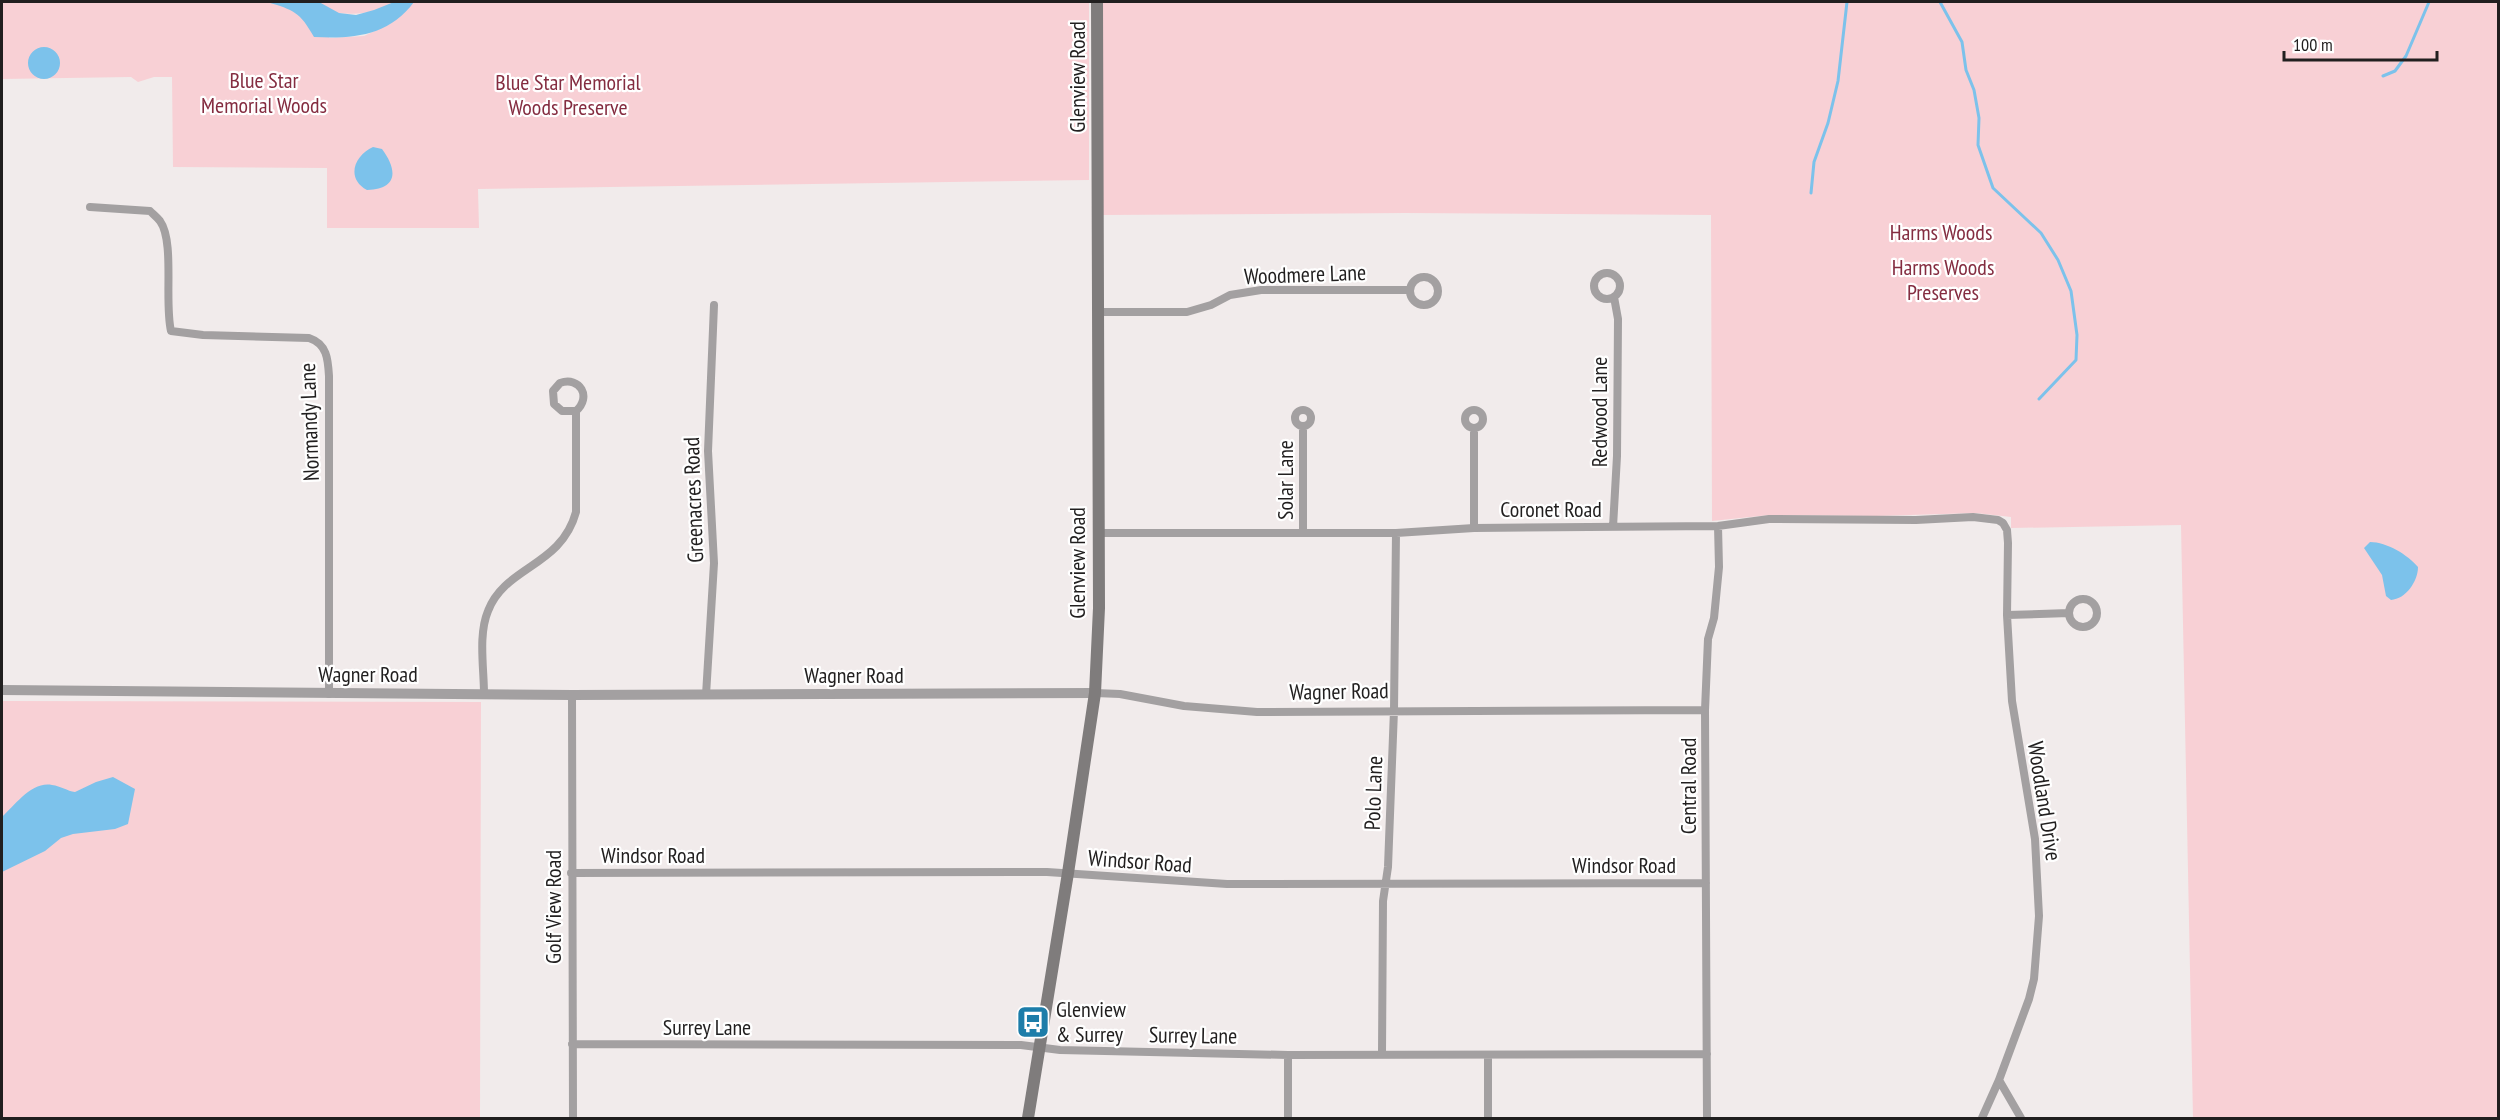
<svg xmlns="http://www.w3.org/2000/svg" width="2500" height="1120" viewBox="0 0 2500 1120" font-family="'PT Sans Narrow',sans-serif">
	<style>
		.green { fill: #f8d0d5 }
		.water { fill: #7cc2eb }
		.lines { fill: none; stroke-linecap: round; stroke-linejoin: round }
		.stream { stroke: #7cc2eb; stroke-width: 3 }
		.minor { stroke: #a3a0a1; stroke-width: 8 }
		.tertiary { stroke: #a3a0a1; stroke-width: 10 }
		.secondary { stroke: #7f7c7c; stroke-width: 12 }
		.labels { text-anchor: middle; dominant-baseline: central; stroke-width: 4.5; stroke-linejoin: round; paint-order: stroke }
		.street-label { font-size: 22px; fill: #211f1f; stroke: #fff }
		.park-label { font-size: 22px; fill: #842c40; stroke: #fff }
		.poi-label { font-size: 22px; fill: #211f1f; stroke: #fff; text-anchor: start }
	</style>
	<rect width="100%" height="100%" fill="#f1ebeb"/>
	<path class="green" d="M2,2H394C379,13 358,15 339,13L329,38L364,36L390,24L414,2H1089V180L478,189L479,228H327V168L173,167L172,77H154L138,82L131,77L2,79Z
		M1103,2H2498V1118H2193L2181,525L2011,528V517L1976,513L1876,516L1769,515L1712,521L1711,215L1405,213L1103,215Z
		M2,701L481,702L480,1118H2Z"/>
	<path class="water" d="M267,2H319L339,13L356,15L374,10L394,2H414C389,36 353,39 314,37C300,12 294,10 267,2Z
		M28 63a16 16 0 1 1 32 0a16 16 0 1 1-32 0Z
		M373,147L382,149C397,169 399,189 367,190C345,178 355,155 373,147Z
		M2370,542C2387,542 2408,555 2418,567C2418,581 2406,599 2391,600L2386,596L2382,575L2364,548Z
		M113,777L135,789L128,824L115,829L73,834L61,838L45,851L2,872V817C15,805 32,781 52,785C61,786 67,791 75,792L96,782Z"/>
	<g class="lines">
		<path class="stream" d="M1940,2L1962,42L1966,70L1974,90L1979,118L1978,145L1993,188L2041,233L2058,260L2071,291L2077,335L2076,360L2039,399
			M2383,76L2395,71L2406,56L2429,2
			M1811,193L1814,162L1828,123L1838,81L1847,2"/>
		<path class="minor" d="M90,207L150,211C153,214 157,217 160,221C175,242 164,302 171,331L203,335L309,338C327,344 328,359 329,376V694
			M1594 286a13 13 0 1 1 26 0a13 13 0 1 1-26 0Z
			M1410 291a14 14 0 1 1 28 0a14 14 0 1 1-28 0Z
			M1097,312H1187L1211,305L1230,295L1261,290H1410
			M1295 418a8 8 0 1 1 16 0a8 8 0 1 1-16 0Z
			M1465 419a9 9 0 1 1 18 0a9 9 0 1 1-18 0Z
			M1474,428V528
			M1613,527L1617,456L1618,319L1614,297
			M1097,533H1396L1474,528L1718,526L1769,519L1916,520L1973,517L1998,520L2003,523L2007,530L2008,543L2007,615L2012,701L2035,839L2039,916L2034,979L2029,999L1999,1080L1982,1118
			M1303,533V427
			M2069 613a14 14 0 1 1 28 0a14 14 0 1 1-28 0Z
			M2007,615L2069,613
			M1095,693L1120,694L1184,706L1257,712L1705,710
			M484,694C484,668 478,635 488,611C505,566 561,567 576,512V411C592,397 580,376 560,383L553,391L554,404L562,411H576
			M572,695L573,1118
			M706,695L714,563L708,451L714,305
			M571,873L1047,872L1227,884L1706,883
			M572,1044L1021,1045L1060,1050L1288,1055L1707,1054
			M1382,1053L1383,901L1388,867L1394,710L1396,533
			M1488,1055V1118
			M1999,1080L2021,1118
			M1288,1118V1055
			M1707,1118L1705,710L1708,639L1714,618L1719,567L1718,526"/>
		<path class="tertiary" d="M2,690L572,695L1095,693"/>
		<path class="secondary" d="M1028,1118L1068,873L1095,693L1099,608L1097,2"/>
	</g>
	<defs>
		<g id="bus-square" transform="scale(1.725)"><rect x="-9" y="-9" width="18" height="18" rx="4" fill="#1d7da9" stroke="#fff"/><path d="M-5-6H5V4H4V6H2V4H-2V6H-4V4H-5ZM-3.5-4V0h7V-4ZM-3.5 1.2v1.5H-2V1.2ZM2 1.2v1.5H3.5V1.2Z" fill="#fff"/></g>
	</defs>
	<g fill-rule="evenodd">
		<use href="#bus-square" x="1033" y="1022"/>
	</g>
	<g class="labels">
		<g class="street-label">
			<text transform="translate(1077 77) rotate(-90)">Glenview Road</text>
			<text transform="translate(1305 274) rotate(-2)">Woodmere Lane</text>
			<text transform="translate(1599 412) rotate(-90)">Redwood Lane</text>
			<text transform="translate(309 422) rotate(-92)">Normandy Lane</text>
			<text transform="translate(1285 480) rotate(-90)">Solar Lane</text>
			<text transform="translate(693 500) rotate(-92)">Greenacres Road</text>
			<text x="1551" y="509">Coronet Road</text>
			<text transform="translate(1077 563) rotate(-90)">Glenview Road</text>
			<text x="368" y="674">Wagner Road</text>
			<text x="854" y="675">Wagner Road</text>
			<text transform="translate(1339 691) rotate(-1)">Wagner Road</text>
			<text transform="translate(1688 786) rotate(-90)">Central Road</text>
			<text transform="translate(1373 793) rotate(-88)">Polo Lane</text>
			<text transform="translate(2045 801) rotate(81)">Woodland Drive</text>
			<text x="653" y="855">Windsor Road</text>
			<text transform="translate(1140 861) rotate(4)">Windsor Road</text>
			<text x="1624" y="865">Windsor Road</text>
			<text transform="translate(553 907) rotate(-90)">Golf View Road</text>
			<text x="707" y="1027">Surrey Lane</text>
			<text transform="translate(1193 1035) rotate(1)">Surrey Lane</text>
		</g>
		<g class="park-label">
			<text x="264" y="80">Blue Star<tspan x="264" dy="25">Memorial Woods</tspan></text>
			<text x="568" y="82">Blue Star Memorial<tspan x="568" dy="25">Woods Preserve</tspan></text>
			<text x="1941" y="232">Harms Woods</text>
			<text x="1943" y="267">Harms Woods<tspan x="1943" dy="25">Preserves</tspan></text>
		</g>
		<g class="poi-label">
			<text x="1056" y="1009">Glenview<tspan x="1056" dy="25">&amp; Surrey</tspan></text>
		</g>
	</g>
	<rect width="2500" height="1120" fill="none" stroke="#211f1f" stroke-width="6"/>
	<path d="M2284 51v9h153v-9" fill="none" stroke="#211f1f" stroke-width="3"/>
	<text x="2293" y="51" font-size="18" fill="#211f1f" stroke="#ffffff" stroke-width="4.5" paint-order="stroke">100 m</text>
</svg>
